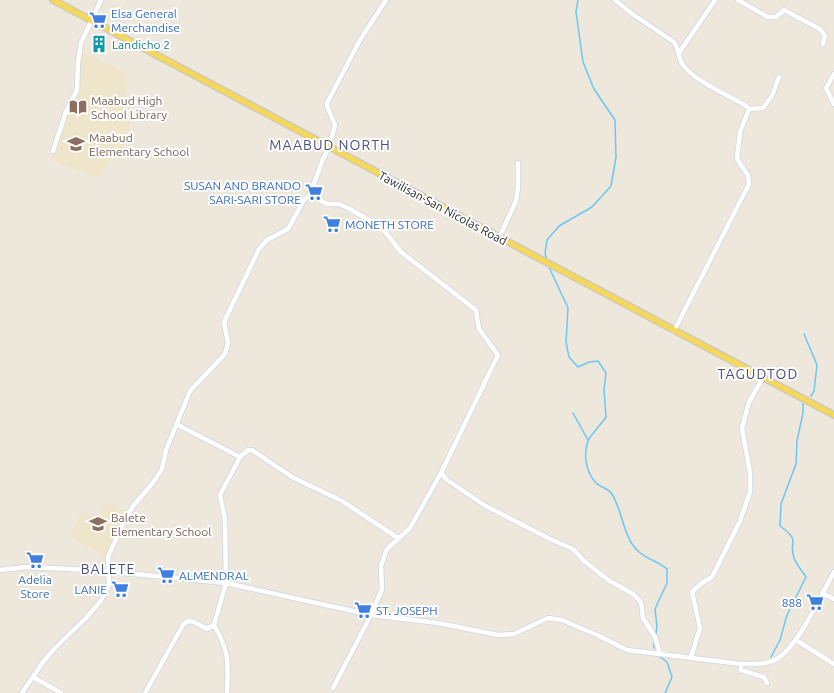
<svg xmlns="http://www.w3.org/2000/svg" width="834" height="693" viewBox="0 0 834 693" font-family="Ubuntu,sans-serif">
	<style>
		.education { fill: #efe5cb }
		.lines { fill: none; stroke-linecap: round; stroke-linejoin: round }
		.stream { stroke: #6cc8f2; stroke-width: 1.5 }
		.minor-casing { stroke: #d1d4e4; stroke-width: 6 }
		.major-casing { stroke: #c8c8c8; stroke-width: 8 }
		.minor { stroke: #fff; stroke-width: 4.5 }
		.major { stroke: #f5d859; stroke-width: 5.5 }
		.labels { text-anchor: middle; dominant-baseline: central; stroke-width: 4; stroke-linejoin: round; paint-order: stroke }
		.shop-label { font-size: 12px; fill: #366cbe; stroke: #fff; text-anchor: start }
		.culture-label { font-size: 12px; fill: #0d838f; stroke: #fff; text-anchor: start }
		.education-label { font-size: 12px; fill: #785e54; stroke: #fff; text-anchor: start }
		.street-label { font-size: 12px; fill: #2b2b2b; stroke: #fff }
		.quarter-label { font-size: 14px; letter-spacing: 1px; fill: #49507d; stroke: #fff }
	</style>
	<rect width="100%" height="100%" fill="#ede7dc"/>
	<path class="education" d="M82,52L127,73L125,96L129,109L130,127L124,145L98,178L51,160L78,91Z
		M110,502L125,512L106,556L70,537L81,513L97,517L101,509Z"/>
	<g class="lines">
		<path class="stream" d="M547,260L545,253L547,240L559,226L592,207L611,186L616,157L615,120L594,89L583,62L576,12L578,0
			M548,265L568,308L566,342L569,357L578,367L589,362L598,361L606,373L604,390L606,417C603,422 589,437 588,441C583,455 586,471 595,482C599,487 608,488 612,494C623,512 623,538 639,552C647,559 659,562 667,569V583L655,609L657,627L656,633
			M804,334L817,365L814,391L811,396
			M573,413L588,440
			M654,642V648
			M659,656L667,662L672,677L665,693
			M771,657L780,640L787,615L806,577C802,571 796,564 794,558C788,540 802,542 780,526L781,504L796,464L797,441L803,413V404"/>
		<g class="minor-casing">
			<path id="minor" d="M615,0L631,13L674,42C679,49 678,58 683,65C696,82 728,95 746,106L749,109L740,132L737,159L748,175L749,184L674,331
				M738,0L768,17H776L784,10L820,29L825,36L823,44
				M679,53L715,0
				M834,74L826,88L834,104
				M749,109L763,108L772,96L779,77
				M53,151L66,112L77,90L78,63L81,43L101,0
				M310,194L327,204H339L350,209L382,228L401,252L476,310L479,329L498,355L441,473L447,480L484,505L550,539L573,549L584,561L608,580L633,594L641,602L643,618L655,637L660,654
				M499,238L516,201L518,188V163
				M176,424L240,457L220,495L225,520L226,583L214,625C230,653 228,662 227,693
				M240,457L248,450H252L292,477L342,501L398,538
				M0,570L26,567L71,569L146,575L226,583L371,615L438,623L498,635L514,634L548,618L562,620L597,635L627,650L741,664C752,664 767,665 777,659C799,645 821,595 834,572
				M822,593L834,599
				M796,640L834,664
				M691,657L700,628L692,592L702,583L712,577L740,521L750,492V473L742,428L749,402L763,378
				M741,664V670L764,677L767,683
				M33,677L61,693
				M333,688L371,615L382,589L381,566L387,549L410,528L441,473
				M22,693L43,662L55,648L86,618L100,602L109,586L108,557L122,526L133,506L152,484L162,469L166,450L190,391L225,354L228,343L224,322L259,249L267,240L288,229L304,200L310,194L323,159L329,147L335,125L327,106V103L360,40L386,0
				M145,693L183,625L188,621L194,622L207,629L214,625"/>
		</g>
		<g class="major-casing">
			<path id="major" d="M53,0L834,415"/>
		</g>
		<use href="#minor" class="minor"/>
		<use href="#major" class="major"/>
	</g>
	<defs>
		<g id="supermarket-bare" transform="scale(1.38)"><path d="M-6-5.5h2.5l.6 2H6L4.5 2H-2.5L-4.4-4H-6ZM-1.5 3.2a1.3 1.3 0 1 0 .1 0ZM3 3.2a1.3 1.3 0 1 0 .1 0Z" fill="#3f7fe0" stroke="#fff" stroke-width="2.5" paint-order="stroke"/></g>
		<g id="building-bare" transform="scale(1.38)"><path d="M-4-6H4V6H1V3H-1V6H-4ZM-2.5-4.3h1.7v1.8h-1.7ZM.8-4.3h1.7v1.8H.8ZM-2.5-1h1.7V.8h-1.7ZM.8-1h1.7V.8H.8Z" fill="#0f9aa8" stroke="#fff" stroke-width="2.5" paint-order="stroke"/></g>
		<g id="library-bare" transform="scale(1.38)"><path d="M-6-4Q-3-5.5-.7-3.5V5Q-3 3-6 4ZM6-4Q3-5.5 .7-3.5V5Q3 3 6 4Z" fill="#8d6e63" stroke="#fff" stroke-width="2.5" paint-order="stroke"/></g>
		<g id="school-bare" transform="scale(1.38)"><path d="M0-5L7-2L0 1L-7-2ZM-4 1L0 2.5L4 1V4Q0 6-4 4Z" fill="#8d6e63" stroke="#fff" stroke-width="2.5" paint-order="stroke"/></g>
	</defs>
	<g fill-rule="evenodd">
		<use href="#supermarket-bare" x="98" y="20"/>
		<use href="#building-bare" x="99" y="44"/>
		<use href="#library-bare" x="78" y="107"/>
		<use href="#school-bare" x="76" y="144"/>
		<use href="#supermarket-bare" x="314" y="192"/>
		<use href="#supermarket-bare" x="332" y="224"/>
		<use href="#school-bare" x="98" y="524"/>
		<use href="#supermarket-bare" x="35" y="560"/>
		<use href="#supermarket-bare" x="166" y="575"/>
		<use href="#supermarket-bare" x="120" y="589"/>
		<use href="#supermarket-bare" x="815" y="602"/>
		<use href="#supermarket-bare" x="363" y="610"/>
	</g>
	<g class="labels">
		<g class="shop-label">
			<text x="111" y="13">Elsa General<tspan x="111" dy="14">Merchandise</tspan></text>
			<text x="301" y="185" text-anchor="end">SUSAN AND BRANDO<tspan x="301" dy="14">SARI-SARI STORE</tspan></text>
			<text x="345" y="224">MONETH STORE</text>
			<text x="179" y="575">ALMENDRAL</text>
			<text x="35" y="579" text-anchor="middle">Adelia<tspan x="35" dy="14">Store</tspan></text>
			<text x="107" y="589" text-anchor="end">LANIE</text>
			<text x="802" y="602" text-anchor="end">888</text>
			<text x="376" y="610">ST. JOSEPH</text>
		</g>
		<g class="culture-label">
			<text x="112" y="44">Landicho 2</text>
		</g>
		<g class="education-label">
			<text x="91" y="100">Maabud High<tspan x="91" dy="14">School Library</tspan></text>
			<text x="89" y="137">Maabud<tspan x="89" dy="14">Elementary School</tspan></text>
			<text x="111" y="517">Balete<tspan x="111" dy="14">Elementary School</tspan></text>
		</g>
		<g class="street-label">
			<text transform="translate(443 208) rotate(28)">Tawilisan-San Nicolas Road</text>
		</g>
		<g class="quarter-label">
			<text x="330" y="145">MAABUD NORTH</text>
			<text x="758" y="374">TAGUDTOD</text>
			<text x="108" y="569">BALETE</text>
		</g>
	</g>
</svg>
